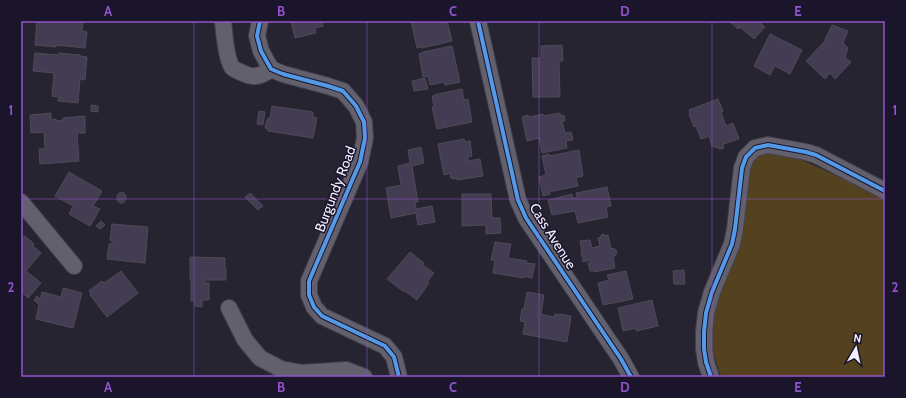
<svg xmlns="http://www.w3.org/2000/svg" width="906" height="398" viewBox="0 0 906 398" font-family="Cabin,sans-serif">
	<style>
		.green { fill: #54411f }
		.building { fill: #433c52; stroke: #4d4b56 }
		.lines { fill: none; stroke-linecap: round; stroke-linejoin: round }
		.street-casing { stroke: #44414d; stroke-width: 18 }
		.street { stroke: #63606d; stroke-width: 16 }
		.cycleway-casing { stroke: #1b152c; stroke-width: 6 }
		.cycleway { stroke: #5399e6; stroke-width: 4 }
		.grid { fill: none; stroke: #9353cb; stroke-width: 1; stroke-opacity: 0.55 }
		.labels { text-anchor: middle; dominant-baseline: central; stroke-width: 3; stroke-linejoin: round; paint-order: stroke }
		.street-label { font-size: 14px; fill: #f2effd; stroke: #1b152c }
		.neatline { fill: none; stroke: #9353cb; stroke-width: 1.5 }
		.grid-label { font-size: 13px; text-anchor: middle; font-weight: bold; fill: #9353cb }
	</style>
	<rect width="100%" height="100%" fill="#272431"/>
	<path class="green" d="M763,152L791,155L885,198V377H721L713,353L712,317L748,162Z"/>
	<path class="building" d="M37,21H83L82,31L87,32L85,48L56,45V47L35,45Z
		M291,21H322L323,26L315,28L316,33L295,38Z
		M411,21H447L452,41L422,48V47L417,48Z
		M729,21H758L765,27L754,39L740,27L738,29Z
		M832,25L848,31L843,43L848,48L845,57L851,62L835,79L830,73L825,79L806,61L824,42Z
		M770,34L802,50L790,74L775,66L770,75L754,66Z
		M562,45L563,61H559L560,97H533L532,58H541V46Z
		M452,46L460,82L445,85L444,82L430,85L428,76L423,77L419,54L423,53V52Z
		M35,53L59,55V53L80,55V56L87,57L85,80L80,79L78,103L58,101L59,97L52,96L54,73L33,71Z
		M425,78L428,89L414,91L412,81Z
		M462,89L464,100L468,99L472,122L437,129L432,107H434L432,96H435L434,95Z
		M718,99L723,111L721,112L726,126L733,123L739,139L723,144L724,148L721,149L712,146L709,136L701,139L696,126L694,127L689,114L690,113L689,110Z
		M91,105L98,106V112L91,111Z
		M272,106L313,112V117L317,118L313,138L268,131V130L266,129L265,126L268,118H270Z
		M259,111L265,112L263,125L257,124Z
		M51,113V120L56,119V121L63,120V118L85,116V133H77L79,161L40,164L39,149H45L44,132L31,133L30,115Z
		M560,113L561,116L564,115L565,121H562L565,133L571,132L573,140L566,141L567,148L542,153L539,138L527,141L522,117L528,115L529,117L543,114V116Z
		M464,139L465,142L470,141L472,156L468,157V161L480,159L483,176L457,180V177L455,179H453L451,178L450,176L451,173L444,175L438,144Z
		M421,147L424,163L412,166L418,202H415L416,209L432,206L435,222L418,225L416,213L391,218L386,188L401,185L398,166L410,163L408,150Z
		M579,150L583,176L576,178L578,186L549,192L550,194L543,196L539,177L546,175L542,156L549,154V156Z
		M69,172L102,191L93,206L100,209L90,226L69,214L73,206L55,196Z
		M607,187L611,206L606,207L608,217L578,223L575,211L552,215L548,200L572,194L573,198L577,197L576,193Z
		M123,192L126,195V199L123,203H120L117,200V196L119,193Z
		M250,193L263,206L258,210L245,197Z
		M462,194H491L492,218H500L501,233L486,234V225L462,226Z
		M101,221L105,225L100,229L96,226Z
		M112,224L148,227L145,263L107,259L109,244H112V240H110Z
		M604,234L605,236L608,235L611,249L613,248L616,250L617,253L615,256H613L615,268L594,272V271H590L588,263L592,262L591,260L583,262L581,251H582L580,241L590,240L592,248L600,246L598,238L601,237V235Z
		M21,235L23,238L25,236L34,244L33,246L41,253L26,271L41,283L28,298L21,292Z
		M495,242L511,244L508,258L527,261L526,263L535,264L532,278L524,276V278L493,273L495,260H491Z
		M410,252L424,263L423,265L434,273L427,282L429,283L417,300L405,291L404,292L387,279Z
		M190,257L225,258V269H226V280H205V283H209V300H202V307L195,306V301H191V280H190Z
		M684,270L685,284H674L673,271Z
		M121,271L138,293L107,317L90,295L91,294L89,291L102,281L104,283Z
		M626,271L633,299L603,305L598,283L609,280L607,275Z
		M63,288L82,293L73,328L36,319L39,305L34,300L37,296L40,299L42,292L61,297Z
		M527,292L544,295L541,314L554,317L555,314L559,315V314L571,316L567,342L523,334L525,322L520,321L522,309H524Z
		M652,300L658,326L636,331V328L623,331L618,308Z"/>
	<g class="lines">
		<g class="street-casing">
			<path id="street" d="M223,21C224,31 226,59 232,67C234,70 241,72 245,74C254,79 263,75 271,69
				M260,21L257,36L261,51L271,69L283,74L328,86L343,91L356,106L364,122L365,138L360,162L309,281V295L314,307L322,316L385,346L394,357L399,377
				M478,21L518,200L526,218L621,359L631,377
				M21,202L74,266
				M229,308L245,340L260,358L281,369L302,373L346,370L364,377
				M711,377L706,362L704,349V332L706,313L712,292L732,244L735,229L742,168L746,157L755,148L768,145L806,152L816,155L885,191"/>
		</g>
		<use href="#street" class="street"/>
		<g class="cycleway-casing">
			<path id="cycleway" d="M260,21L257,36L261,51L271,69L283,74L328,86L343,91L356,106L364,122L365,138L360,162L309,281V295L314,307L322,316L385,346L394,357L399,377
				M478,21L518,200L526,218L621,359L631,377
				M711,377L706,362L704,349V332L706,313L712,292L732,244L735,229L742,168L746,157L755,148L768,145L806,152L816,155L885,191"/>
		</g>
		<use href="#cycleway" class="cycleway"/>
	</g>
	<path class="grid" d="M194,21V377M367,21V377M539,21V377M712,21V377M21,199H885"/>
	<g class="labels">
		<g class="street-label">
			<text transform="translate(335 189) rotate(-69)">Burgundy Road</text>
			<text transform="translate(553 236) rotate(58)">Cass Avenue</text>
		</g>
	</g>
	<rect width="906" height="398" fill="none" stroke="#1b152c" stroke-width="44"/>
	<g transform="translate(856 348) rotate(9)" stroke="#1b152c" stroke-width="3" paint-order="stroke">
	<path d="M0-3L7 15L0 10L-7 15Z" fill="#f2effd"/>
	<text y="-6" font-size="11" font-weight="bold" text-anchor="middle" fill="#f2effd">N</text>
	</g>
	<rect x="22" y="22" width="862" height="354" class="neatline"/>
	<g class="grid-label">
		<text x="108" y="16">A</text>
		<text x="281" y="16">B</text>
		<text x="453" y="16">C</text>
		<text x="625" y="16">D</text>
		<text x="798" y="16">E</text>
		<text x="11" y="115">1</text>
		<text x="895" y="115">1</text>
		<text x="11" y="292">2</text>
		<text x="895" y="292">2</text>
		<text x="108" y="392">A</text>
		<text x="281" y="392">B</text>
		<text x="453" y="392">C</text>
		<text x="625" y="392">D</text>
		<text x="798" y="392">E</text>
	</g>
</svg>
